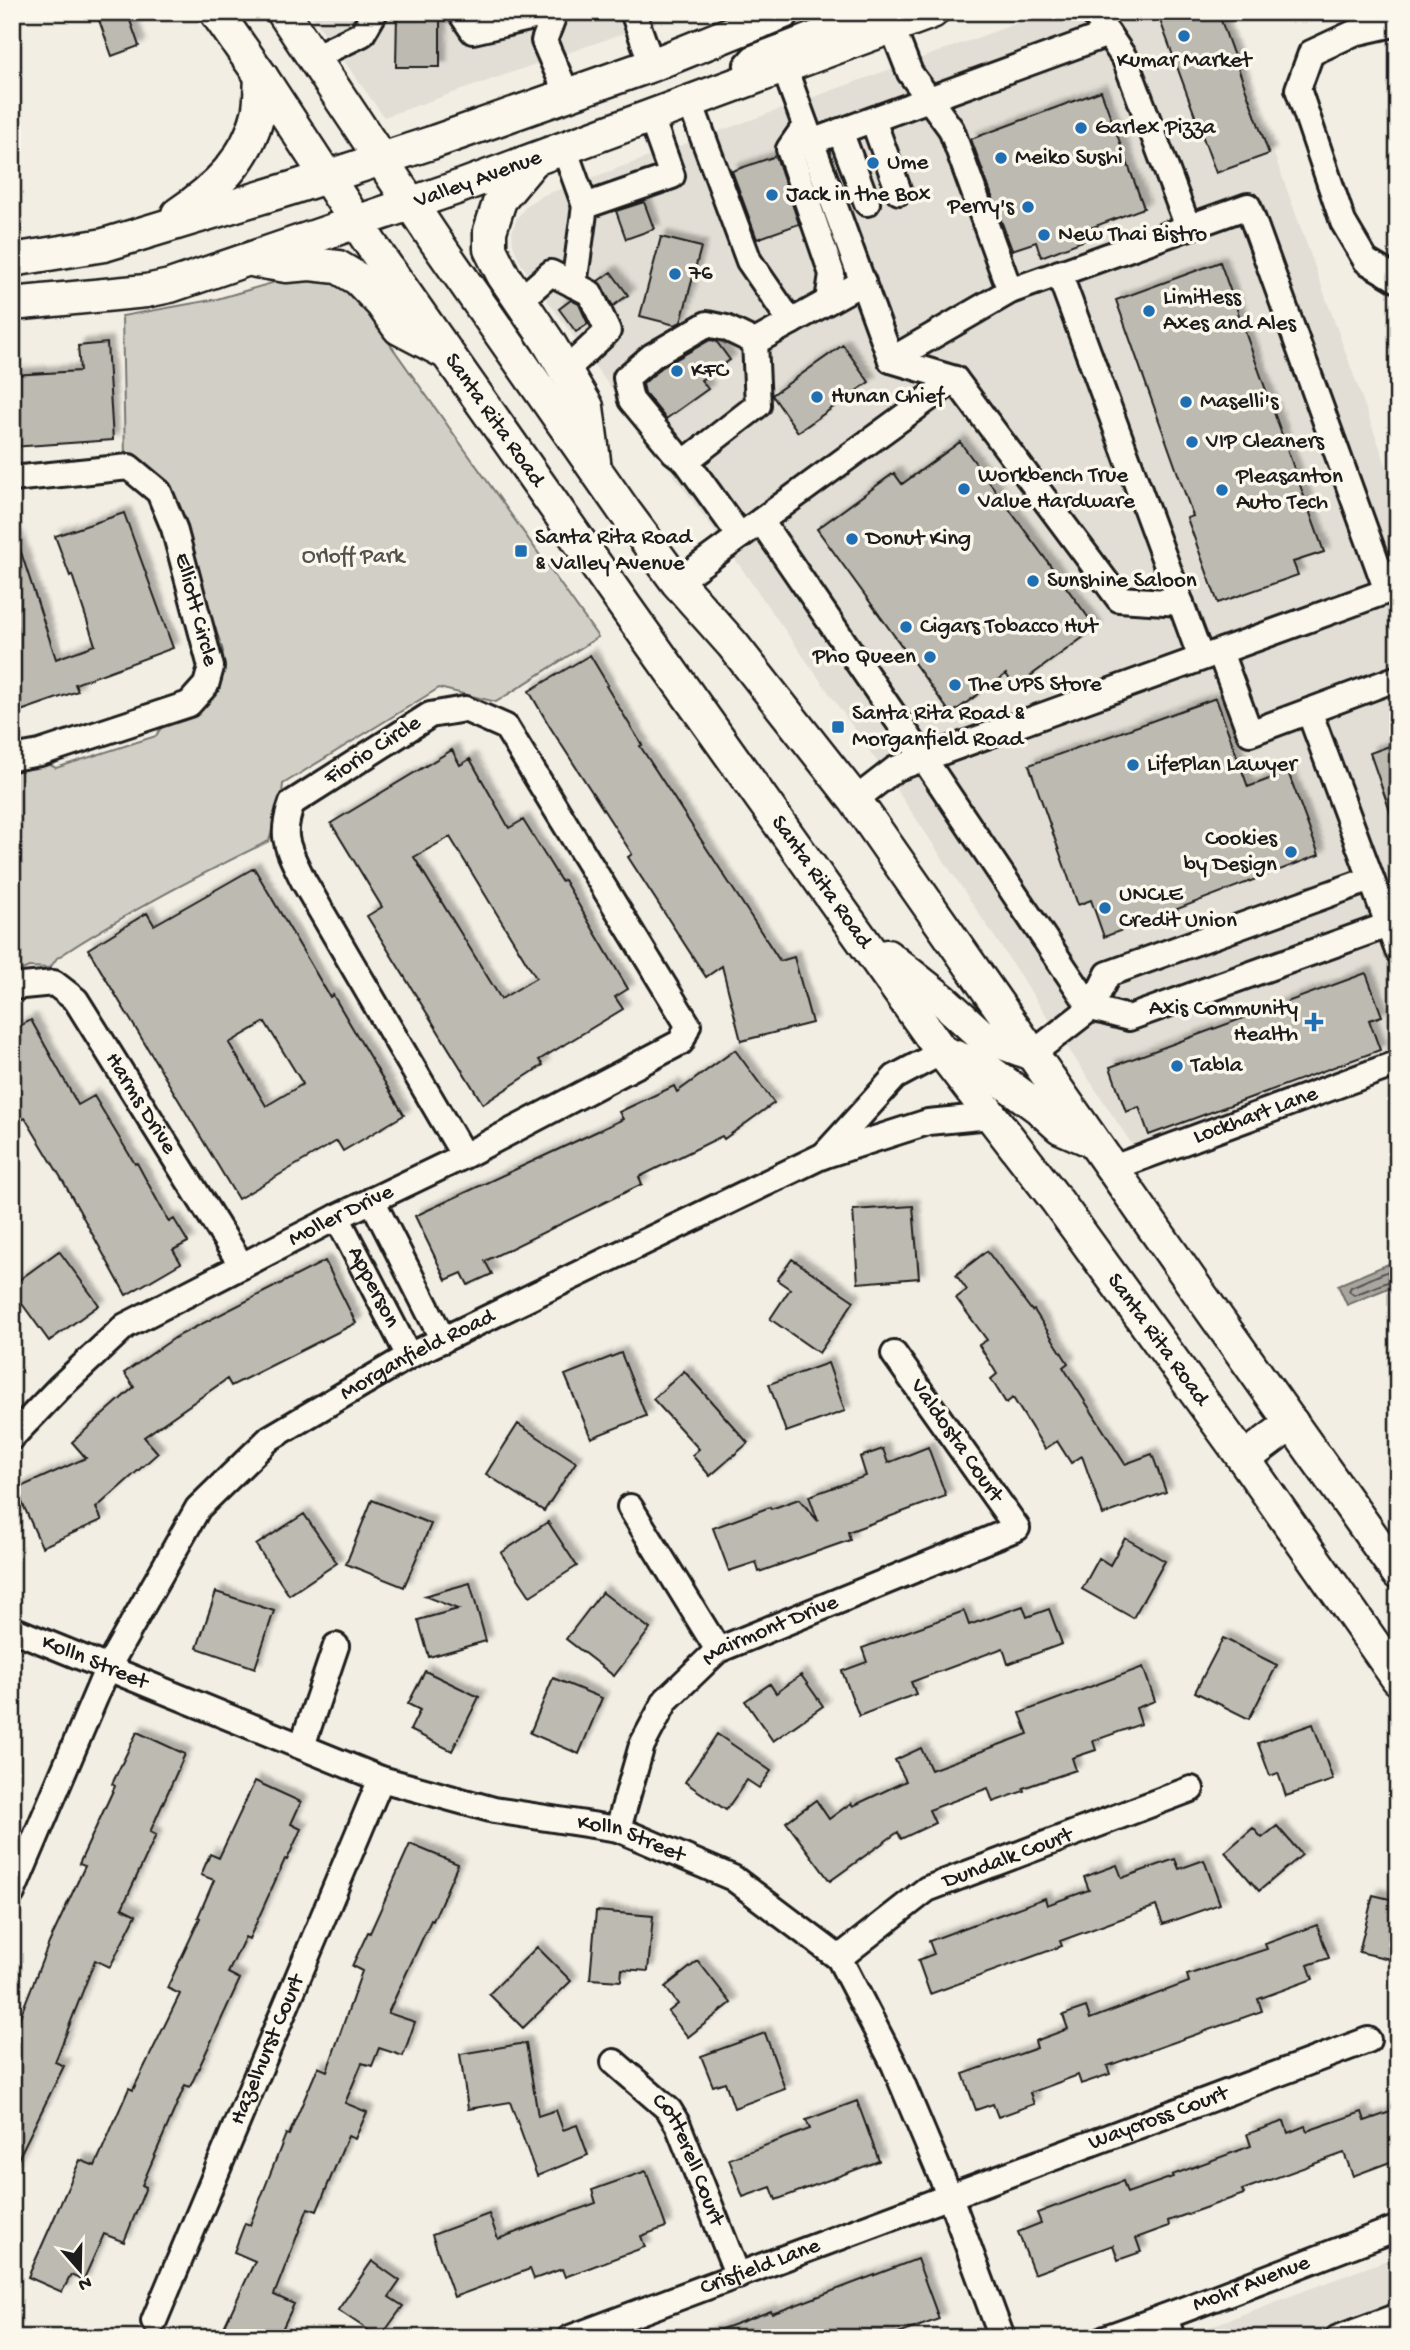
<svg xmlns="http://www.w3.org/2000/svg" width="1410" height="2350" viewBox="0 0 1410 2350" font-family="'Gochi Hand',sans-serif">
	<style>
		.built { fill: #e2ded5 }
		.green { fill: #d2cfc6; stroke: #777671; stroke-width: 2 }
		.water { fill: #a9a6a0; stroke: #716f6b; stroke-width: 2 }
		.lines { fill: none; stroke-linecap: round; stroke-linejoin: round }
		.shore { stroke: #545351; stroke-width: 2 }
		.building { fill: #bdbab1; stroke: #1c1c1c; stroke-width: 2; fill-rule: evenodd; filter: url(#shadow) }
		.minor-casing { stroke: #1c1c1c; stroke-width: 30 }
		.major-casing { stroke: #1c1c1c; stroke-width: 37 }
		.minor { stroke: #fbf7ec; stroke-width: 24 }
		.major { stroke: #fbf7ec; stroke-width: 32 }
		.poi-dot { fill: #1f6fb2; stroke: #fbf7ec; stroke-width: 2.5 }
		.labels { text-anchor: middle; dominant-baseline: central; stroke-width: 7; stroke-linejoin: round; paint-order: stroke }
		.poi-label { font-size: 23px; fill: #1c1c1c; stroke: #fbf7ec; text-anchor: start }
		.street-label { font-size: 23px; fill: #1c1c1c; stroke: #fbf7ec }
		.park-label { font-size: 23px; fill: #53524f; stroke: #fbf7ec }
	</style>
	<defs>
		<filter id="shadow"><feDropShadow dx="6" dy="-6" stdDeviation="2" flood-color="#0004"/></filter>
	</defs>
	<rect width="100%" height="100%" fill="#f2eee4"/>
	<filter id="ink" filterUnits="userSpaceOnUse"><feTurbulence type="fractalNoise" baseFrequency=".0143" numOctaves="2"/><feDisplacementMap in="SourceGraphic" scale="14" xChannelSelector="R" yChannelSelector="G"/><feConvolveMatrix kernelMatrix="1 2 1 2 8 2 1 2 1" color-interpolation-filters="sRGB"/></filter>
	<g filter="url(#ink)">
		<path class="built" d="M309,12H685L384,117Z
			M1048,12H1223L1398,498V1048L1133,1146L895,787L739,565L521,264L513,245L512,232L517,218L528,204L544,195Z
			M1398,2256V2338H1180L1301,2292Z"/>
		<path class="green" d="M303,274L327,276L350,288L598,637L496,702L439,688L283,784C282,805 274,822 269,841C196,877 125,913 57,958L50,968L29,967L12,974V770L44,762L56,768L156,736C169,708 216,706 223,674C224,667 223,658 223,651L169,491L125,457L122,316L217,299Z"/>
		<path class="water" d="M1398,1260V1284L1347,1305L1338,1285Z"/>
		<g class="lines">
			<path class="shore" d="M1398,1267L1351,1287L1349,1291L1354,1295L1398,1278"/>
		</g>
		<path class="building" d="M96,12H127L139,46L112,56Z
			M397,12H440V67H396Z
			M1157,12H1218L1269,154L1216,173Z
			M1101,91L1144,208L1090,228L1093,237L1041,257L1036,242L1012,250L971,139Z
			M776,156L799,224L757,239L732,171Z
			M644,202L654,229L626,239L616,211Z
			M661,237L701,247L681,322L675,325L640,316Z
			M1220,262L1324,552L1293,562L1298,575L1218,603L1187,518L1193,516L1116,300Z
			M611,272L628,295L613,306L598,281Z
			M571,300L579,304L588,324L576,332L559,309Z
			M710,340L716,341L730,360L701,380L708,389L666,419L645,393L643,384L661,368Z
			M107,343L113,440L12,447V375L80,371L78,346Z
			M843,345L869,382L798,432L772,395Z
			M960,442L1096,628L1015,687L1006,674L951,714L817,529L894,473L902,484Z
			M124,513L173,648L75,684L78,691L12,714V538L16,537L56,659L95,645L72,575L70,576L55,536Z
			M590,655L608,685L606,686L642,745L640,746L780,961L794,957L812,1023L741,1041L722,966L706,977L628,857L632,854L550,727L529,691Z
			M1216,698L1248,787L1288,772L1319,855L1104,937L1091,900L1078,905L1029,765Z
			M1398,743V823H1394L1370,753Z
			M452,750L460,765L470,759L509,828L523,820L561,881L564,880L628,989L615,997L623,1009L539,1060L543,1065L483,1104L367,916L382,907L331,823ZM450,837L536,978L501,999L414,857Z
			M254,868L330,997L333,995L404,1115L343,1151L337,1141L238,1199L88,949L147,913L154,925ZM265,1022L303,1084L266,1106L229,1043Z
			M1366,973L1382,1016L1369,1020L1380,1050L1149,1135L1139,1107L1126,1112L1110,1067Z
			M31,1020L78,1105L94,1096L135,1164L137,1163L169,1222L174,1219L188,1242L173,1250L181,1263L126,1295L63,1181L25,1118L12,1125V1030Z
			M735,1050L774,1103L724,1139L722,1136L639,1177L642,1184L485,1261L492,1274L468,1285L462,1273L446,1280L415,1216L600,1130L623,1119L619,1112L674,1086L677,1092Z
			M913,1206L919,1278L858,1283L853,1210Z
			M59,1251L99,1305L49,1341L12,1290V1285Z
			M987,1251L1032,1311L1034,1310L1068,1363L1063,1367L1125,1464L1152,1454L1166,1492L1103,1515L1082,1456L1071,1463L1057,1441L1045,1449L1013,1398L1006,1403L991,1379L997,1374L979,1345L987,1340L956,1298L967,1290L956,1275Z
			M792,1259L854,1301L819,1353L770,1319L790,1289L777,1280Z
			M325,1261L356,1323L231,1386L227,1379L144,1437L158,1453L96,1508L102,1520L42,1547L16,1489L86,1458L72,1442L134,1387L124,1373L176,1337Z
			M621,1353L646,1416L591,1438L565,1375Z
			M828,1363L845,1411L786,1432L769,1384Z
			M684,1371L748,1443L710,1476L692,1455L699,1449L653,1399Z
			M518,1424L576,1462L544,1511L486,1474Z
			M928,1447L946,1496L848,1532L850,1540L813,1553L759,1572L756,1562L729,1571L713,1528L770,1507L771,1509L799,1499L818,1521L809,1496L866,1476L860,1457L883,1449L888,1463Z
			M372,1500L431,1524L404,1587L346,1564Z
			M304,1514L337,1563L289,1595L256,1545Z
			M548,1522L577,1566L530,1596L501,1553Z
			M1125,1538L1165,1561L1133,1618L1082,1589L1099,1558L1110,1565Z
			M470,1583L486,1641L429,1657L418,1620L458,1609L424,1596Z
			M216,1592L274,1611L255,1668L197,1648Z
			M602,1592L650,1629L614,1676L566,1639Z
			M1023,1606L1027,1617L1049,1609L1062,1644L1008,1664L1003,1648L911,1682L916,1694L859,1716L842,1671L867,1662L862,1648L964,1611L969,1625Z
			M1223,1638L1277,1665L1249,1719L1195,1692Z
			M1143,1667L1155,1701L1136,1708L1141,1724L1093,1741L1096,1750L1072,1758L1076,1770L1023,1788L1024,1791L993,1802L988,1788L929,1810L935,1823L901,1839L898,1832L830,1881L786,1822L816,1800L829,1819L851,1803L853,1806L906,1781L895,1760L921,1748L931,1770L1028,1734L1020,1713Z
			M425,1671L479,1697L452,1751L410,1730L420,1710L408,1704Z
			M801,1675L823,1706L773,1741L745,1701L770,1684L776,1693Z
			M553,1678L602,1698L579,1754L530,1733Z
			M1313,1724L1333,1780L1286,1796L1278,1773L1270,1776L1258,1743Z
			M137,1732L185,1754L150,1832L156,1835L122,1908L136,1915L110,1967L95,1960L55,2062L64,2066L12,2171V2037L49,1943L85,1866L79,1864L115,1786L112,1784Z
			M717,1734L771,1771L759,1788L747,1780L726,1810L685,1782Z
			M255,1781L301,1802L291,1824L301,1829L287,1860L285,1859L249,1939L245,1937L228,1973L240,1979L190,2087L185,2085L142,2185L146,2187L124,2242L104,2234L83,2281L71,2275L62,2292L28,2277L80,2160L95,2166L129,2088L133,2090L180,1994L167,1988L200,1918L198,1917L214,1880L201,1875L210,1854L219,1858Z
			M1277,1826L1302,1855L1259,1891L1225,1852L1253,1828L1262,1838Z
			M410,1844L458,1864L433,1921L431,1920L388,2013L415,2022L403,2056L379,2048L372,2066L362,2063L345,2103L367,2112L355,2139L348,2136L317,2211L308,2208L274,2295L294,2304L278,2338H219L255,2261L234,2252L245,2223L250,2225L286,2134L289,2135L318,2067L327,2071L362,1971L352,1966L368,1932L370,1933Z
			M1175,1859L1179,1869L1204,1860L1220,1904L1163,1924L1156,1906L1060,1941L1062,1946L930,1994L918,1960L934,1954L929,1941L1045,1898L1047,1905L1089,1890L1084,1877L1117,1865L1122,1878Z
			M1373,1895L1398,1901V1946L1394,1960L1359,1952Z
			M596,1911L653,1916L648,1971L622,1969L621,1981L590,1979Z
			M1317,1925L1329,1958L1308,1965L1313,1979L1258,1999L1262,2011L1107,2066L1110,2074L1081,2084L1078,2075L1030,2093L1034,2104L998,2117L993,2104L976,2110L963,2074L1037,2048L1035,2041L1068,2029L1063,2015L1086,2007L1090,2019L1189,1982L1187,1975L1267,1949L1265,1944Z
			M537,1947L571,1981L523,2028L489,1994Z
			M698,1961L731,2003L688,2037L668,2012L678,2004L665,1987Z
			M765,2033L785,2089L734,2108L725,2082L713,2086L701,2056Z
			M526,2043L538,2116L556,2110L563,2130L577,2125L588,2155L537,2176L510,2102L468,2109L460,2054Z
			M857,2101L879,2161L776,2200L771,2187L743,2197L729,2159L810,2129L806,2120Z
			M1393,2111L1398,2124V2159L1353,2176L1344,2153L1242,2190L1244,2194L1168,2221L1169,2226L1136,2238L1141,2252L1118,2260L1113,2245L1034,2274L1018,2232L1041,2223L1037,2213L1123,2181L1127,2193L1173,2177L1172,2175L1251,2146L1247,2134L1284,2121L1288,2133L1305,2126L1307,2131L1362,2112L1365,2121Z
			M646,2171L666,2227L641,2236L645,2247L565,2277L562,2269L534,2279L530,2269L454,2297L432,2235L489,2214L498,2239L596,2203L592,2190Z
			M917,2259L939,2319L888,2338H705V2335L771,2311L772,2314Z
			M372,2261L400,2281L389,2297L403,2306L380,2338L338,2310Z"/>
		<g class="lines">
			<g class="minor-casing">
				<g id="minor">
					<path d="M460,12L473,31L555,12"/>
					<path d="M555,12L544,41L567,94"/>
					<path d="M633,12L652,65"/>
					<path d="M1093,12L1125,59L1188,227"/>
					<path d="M1398,23L1354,33L1311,53L1298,89L1343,222L1366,261L1398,280"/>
					<path d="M892,27L910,73L951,129L1010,291"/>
					<path d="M314,57L362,34L375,12"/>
					<path d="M784,67L891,360L955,379L1119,599L1181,603"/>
					<path d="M753,79L747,65L753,58L872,12"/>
					<path d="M690,102L749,261L791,322"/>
					<path d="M873,120L899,192"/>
					<path d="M805,126L789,149L832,274L828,301"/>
					<path d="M840,131L867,203"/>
					<path d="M811,142L1108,34"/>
					<path d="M564,148L585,206"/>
					<path d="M1059,273L1201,658"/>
					<path d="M574,285L585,206L672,176L651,117"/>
					<path d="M520,300L551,273L590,293L608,331L565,371"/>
					<path d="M686,461L674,452L631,400L626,378L652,356L707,324L726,328L755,342"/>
					<path id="s1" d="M12,479L129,467L159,492L174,528L211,667L206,685L189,704L40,753L12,758"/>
					<path d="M761,521L924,759L1091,1008L1129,1018L1388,925"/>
					<path d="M740,536L686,461L758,405L755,342L863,282"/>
					<path d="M677,582L955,379"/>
					<path d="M1220,652L1250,733L1309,711L1398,951"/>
					<path d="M1309,711L1398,678"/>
					<path d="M855,800L895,769L1387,591L1248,206L1010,291L891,360"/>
					<path id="s2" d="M12,987L54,983L76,1000L242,1266"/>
					<path d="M1032,1054L1091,1008L1108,974L1371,879"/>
					<path d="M823,1156L895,1077L942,1052"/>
					<path id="s3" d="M1113,1168L1398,1063"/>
					<path d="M372,1200L443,1340"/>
					<path id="s4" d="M337,1217L409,1356"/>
					<path id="s5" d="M12,1437L60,1387L125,1326L337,1217L464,1156L681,1042L688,1025L506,727L465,709L430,715L292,803C279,838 288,848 303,880L464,1156"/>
					<path d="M630,1507L718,1650"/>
					<path id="s6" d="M12,1629L381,1779L494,1810L618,1829L733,1878L839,1958L894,2064L950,2197L1002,2338"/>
					<path d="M302,1746L336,1646"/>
					<path id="s7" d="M618,1829L642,1745L666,1700L718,1650L1017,1528L894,1354"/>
					<path id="s8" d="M12,1893L108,1667L198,1508L270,1438L409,1356L822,1156L928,1122L991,1116"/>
					<path id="s9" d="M839,1958L927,1889L1191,1789"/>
					<path id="s10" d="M614,2062L669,2110L678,2125L738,2276"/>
					<path d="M1165,2317L1172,2338"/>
					<path id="s11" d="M154,2321L381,1779"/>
					<path id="s12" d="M570,2338L1368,2040"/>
					<path id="s13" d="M1105,2338C1204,2304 1300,2264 1398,2228"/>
					<path d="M1338,2338L1398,2316"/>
				</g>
			</g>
			<g class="major-casing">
				<g id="major">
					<path id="s14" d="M216,12L261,76L374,249L626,608L942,1052L1057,1201L1244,1459L1398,1679"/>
					<path d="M283,12L435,240L625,512L677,582L733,645L855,800L1195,1287L1398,1573"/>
					<path d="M531,163L500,200L490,231V249L503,275L547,340L587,407L594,461"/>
					<path d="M178,214C215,189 247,160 258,114C261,102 260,88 261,76"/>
					<path d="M12,260L104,245L292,188L431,143L652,65L784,12"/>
					<path d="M256,261L286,266L310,264L338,267L358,279L382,304L399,328L441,350"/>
					<path id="s15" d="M12,304L146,291L170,286L459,187L932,12"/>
					<path d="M887,956L944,1001L981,1035L1032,1054"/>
					<path d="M942,1052L985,1068L1039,1108L1060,1127L1090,1140"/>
					<path d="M1244,1459L1292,1423"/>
				</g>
			</g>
			<use href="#minor" class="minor"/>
			<use href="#major" class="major"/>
		</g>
	</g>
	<g class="poi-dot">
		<circle cx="1184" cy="36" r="7"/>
		<circle cx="1081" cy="128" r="7"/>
		<circle cx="1001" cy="158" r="7"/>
		<circle cx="873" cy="163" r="7"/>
		<circle cx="772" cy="195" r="7"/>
		<circle cx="1028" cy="207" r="7"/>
		<circle cx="1044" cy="235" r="7"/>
		<circle cx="675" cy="274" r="7"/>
		<circle cx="1149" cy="311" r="7"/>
		<circle cx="677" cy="371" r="7"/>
		<circle cx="817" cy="397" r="7"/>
		<circle cx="1186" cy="402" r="7"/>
		<circle cx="1192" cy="442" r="7"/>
		<circle cx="964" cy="489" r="7"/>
		<circle cx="1222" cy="490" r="7"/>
		<circle cx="852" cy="539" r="7"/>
		<rect x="514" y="544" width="14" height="14" rx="3.5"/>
		<circle cx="1033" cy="581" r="7"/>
		<circle cx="906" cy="627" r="7"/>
		<circle cx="930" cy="657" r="7"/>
		<circle cx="955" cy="685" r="7"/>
		<rect x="831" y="720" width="14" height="14" rx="3.5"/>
		<circle cx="1133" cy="765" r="7"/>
		<circle cx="1291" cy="852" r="7"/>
		<circle cx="1105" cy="908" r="7"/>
		<path d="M1310.5 1011.5h7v7h7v7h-7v7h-7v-7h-7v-7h7z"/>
		<circle cx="1177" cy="1066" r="7"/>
	</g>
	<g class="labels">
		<g class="poi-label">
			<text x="1184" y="61" text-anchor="middle">Kumar Market</text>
			<text x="1095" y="128">Garlex Pizza</text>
			<text x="1015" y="158">Meiko Sushi</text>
			<text x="887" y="163">Ume</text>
			<text x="786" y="195">Jack in the Box</text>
			<text x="1014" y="207" text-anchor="end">Perry's</text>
			<text x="1058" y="235">New Thai Bistro</text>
			<text x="689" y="274">76</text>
			<text x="1163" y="298">Limitless<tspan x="1163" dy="26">Axes and Ales</tspan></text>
			<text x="691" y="371">KFC</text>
			<text x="831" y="397">Hunan Chief</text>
			<text x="1200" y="402">Maselli's</text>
			<text x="1206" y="442">VIP Cleaners</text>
			<text x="978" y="476">Workbench True<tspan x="978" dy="26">Value Hardware</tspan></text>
			<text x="1236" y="477">Pleasanton<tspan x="1236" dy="26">Auto Tech</tspan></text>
			<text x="535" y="538">Santa Rita Road<tspan x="535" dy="26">&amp; Valley Avenue</tspan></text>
			<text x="866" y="539">Donut King</text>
			<text x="1047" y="581">Sunshine Saloon</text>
			<text x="920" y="627">Cigars Tobacco Hut</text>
			<text x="916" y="657" text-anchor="end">Pho Queen</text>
			<text x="969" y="685">The UPS Store</text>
			<text x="852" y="714">Santa Rita Road &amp;<tspan x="852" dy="26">Morganfield Road</tspan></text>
			<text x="1147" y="765">LifePlan Lawyer</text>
			<text x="1277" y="839" text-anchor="end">Cookies<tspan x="1277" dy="26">by Design</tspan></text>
			<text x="1119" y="895">UNCLE<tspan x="1119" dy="26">Credit Union</tspan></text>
			<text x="1298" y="1009" text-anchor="end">Axis Community<tspan x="1298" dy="26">Health</tspan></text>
			<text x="1191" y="1066">Tabla</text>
		</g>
		<g class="street-label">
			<text stroke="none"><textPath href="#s15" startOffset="485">Valley Avenue</textPath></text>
			<text stroke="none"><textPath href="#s14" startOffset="494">Santa Rita Road</textPath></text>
			<text stroke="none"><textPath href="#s1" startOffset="280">Elliott Circle</textPath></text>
			<text transform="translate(373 751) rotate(-33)">Fiorio Circle</text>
			<text stroke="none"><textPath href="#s14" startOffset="1060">Santa Rita Road</textPath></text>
			<text stroke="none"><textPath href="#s2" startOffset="192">Harms Drive</textPath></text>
			<text stroke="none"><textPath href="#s3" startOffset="152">Lockhart Lane</textPath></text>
			<text stroke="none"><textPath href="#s5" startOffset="401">Moller Drive</textPath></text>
			<text stroke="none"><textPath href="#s4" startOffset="79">Apperson</textPath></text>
			<text stroke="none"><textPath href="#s14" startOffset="1628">Santa Rita Road</textPath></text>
			<text stroke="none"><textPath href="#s8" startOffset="698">Morganfield Road</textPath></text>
			<text transform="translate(956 1441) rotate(55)">Valdosta Court</text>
			<text stroke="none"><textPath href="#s7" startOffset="266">Mairmont Drive</textPath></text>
			<text stroke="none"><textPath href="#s6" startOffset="89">Kolln Street</textPath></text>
			<text stroke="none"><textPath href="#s6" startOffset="656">Kolln Street</textPath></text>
			<text stroke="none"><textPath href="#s9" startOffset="198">Dundalk Court</textPath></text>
			<text stroke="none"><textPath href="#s11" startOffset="294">Hazelhurst Court</textPath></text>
			<text stroke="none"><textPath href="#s12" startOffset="628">Waycross Court</textPath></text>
			<text stroke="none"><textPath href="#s10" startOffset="126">Cotterell Court</textPath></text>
			<text stroke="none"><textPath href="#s12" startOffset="203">Crisfield Lane</textPath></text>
			<text stroke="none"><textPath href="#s13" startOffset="156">Mohr Avenue</textPath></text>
		</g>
		<g class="park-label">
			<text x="353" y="557">Orloff Park</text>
		</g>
	</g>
	<rect width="1410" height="2350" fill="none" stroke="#fbf7ec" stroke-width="42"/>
	<rect x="21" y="21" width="1368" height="2308" fill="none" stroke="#1c1c1c" stroke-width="2.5" filter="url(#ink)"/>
	<g transform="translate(80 2270) rotate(160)" stroke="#fbf7ec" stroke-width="5" paint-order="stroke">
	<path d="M0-5L12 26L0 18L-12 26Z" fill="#1c1c1c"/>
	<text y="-10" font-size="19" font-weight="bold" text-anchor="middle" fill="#1c1c1c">N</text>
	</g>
</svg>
